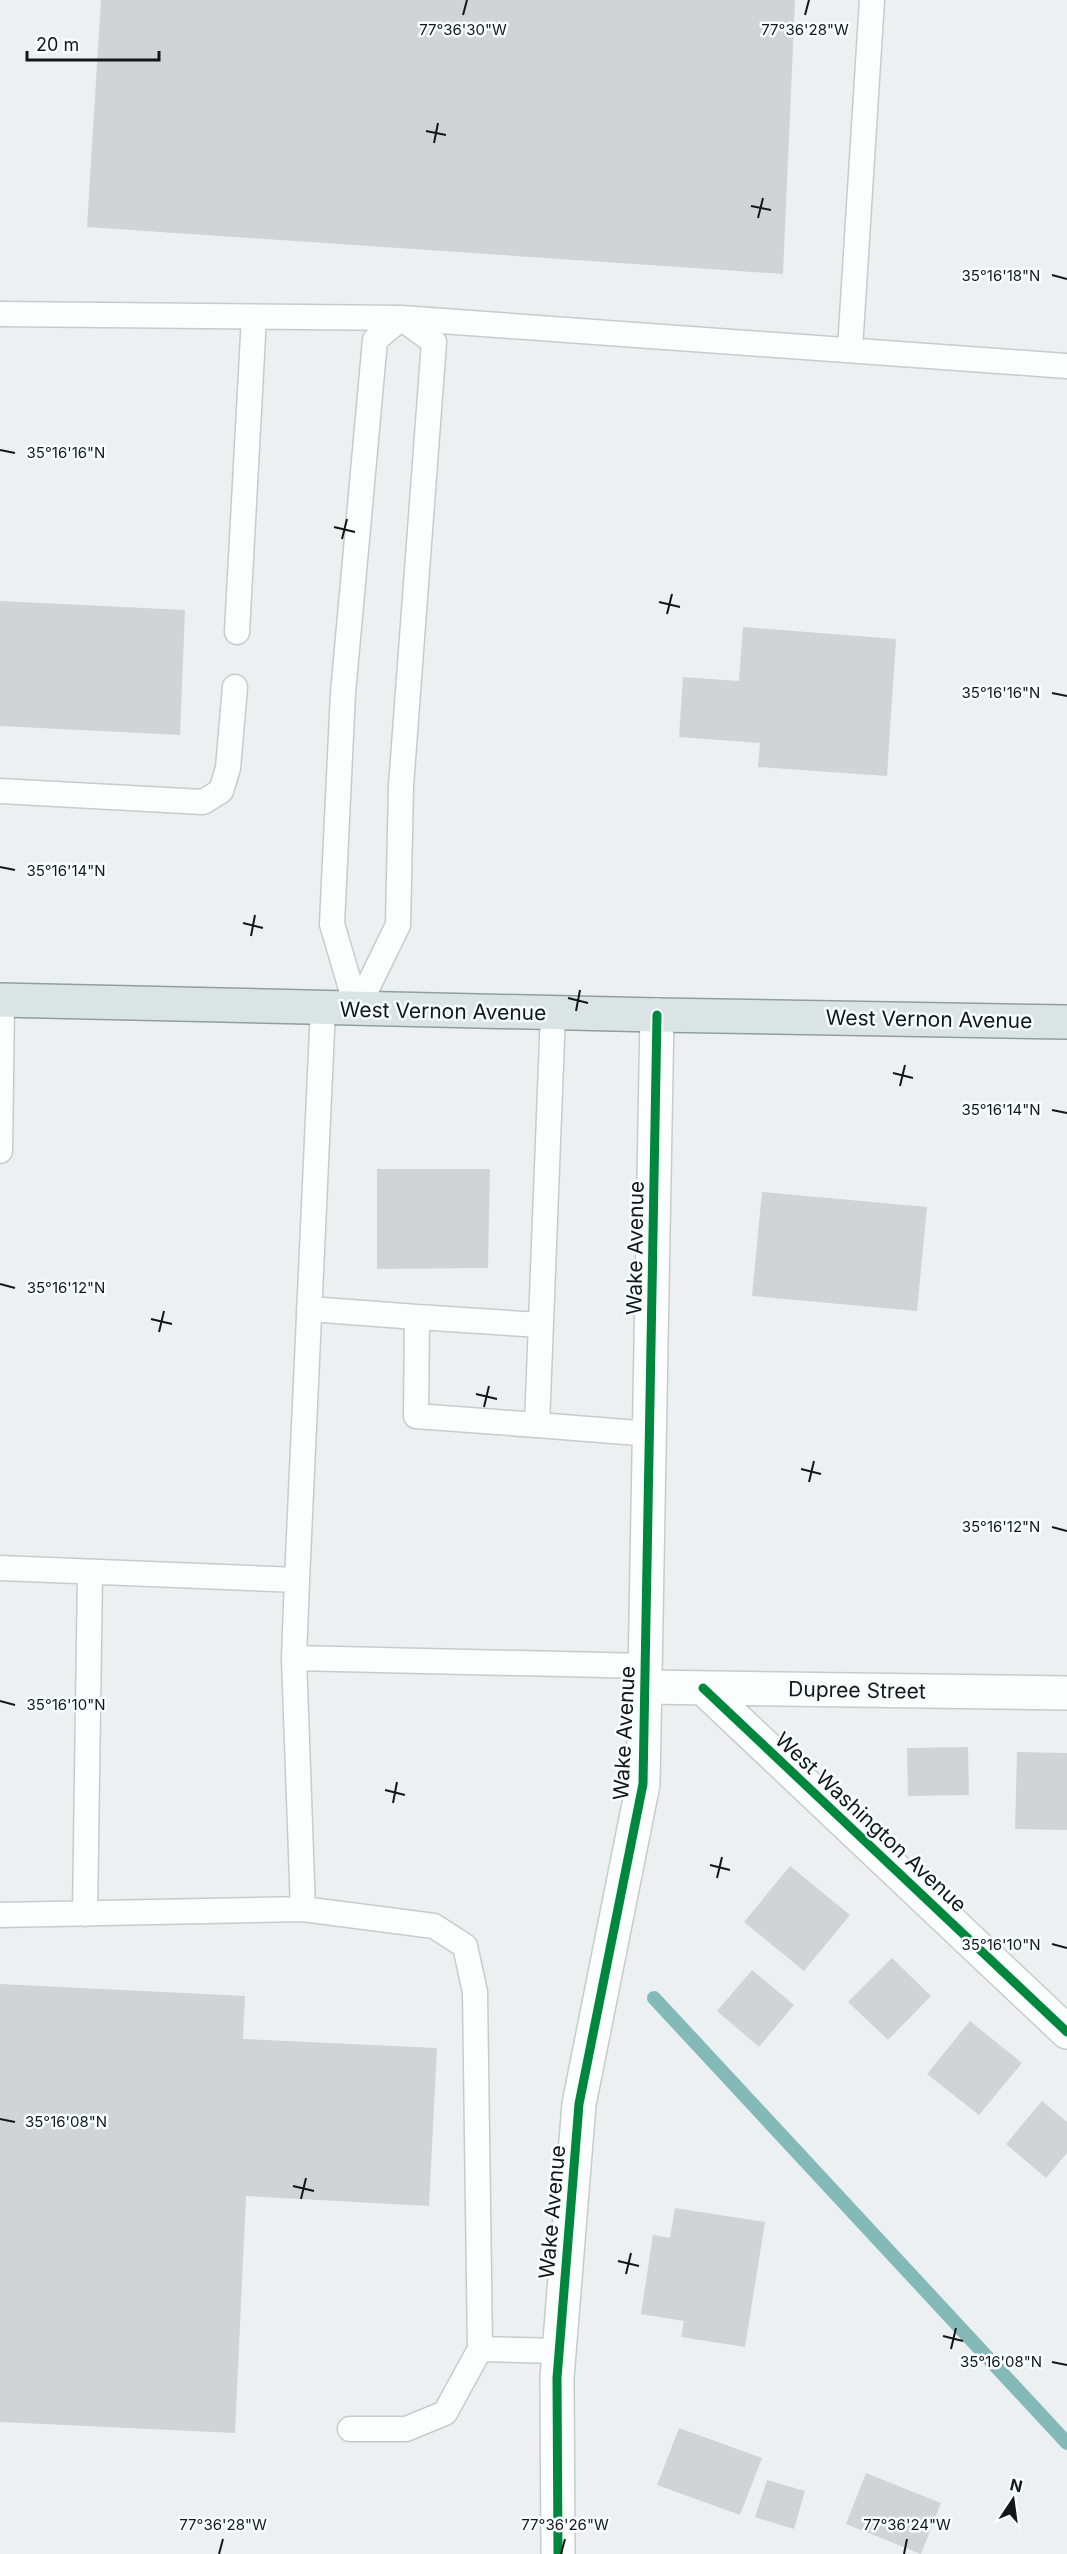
<svg xmlns="http://www.w3.org/2000/svg" width="1067" height="2554" viewBox="0 0 1067 2554" font-family="Inter,sans-serif">
	<style>
		.lines { fill: none; stroke-linecap: round; stroke-linejoin: round }
		.stream { stroke: #84b9ba; stroke-width: 14 }
		.building { fill: #d1d4d4 }
		.service-casing { stroke: #c8cbcb; stroke-width: 27 }
		.minor-casing { stroke: #c8cbcb; stroke-width: 36 }
		.primary-casing { stroke: #8f9fa0; stroke-width: 36 }
		.service { stroke: #fcfdfd; stroke-width: 24 }
		.minor { stroke: #fcfdfd; stroke-width: 33 }
		.primary { stroke: #dbe4e4; stroke-width: 33 }
		.cycleway-casing { stroke: #f8fefe; stroke-width: 13 }
		.cycleway { stroke: #00873e; stroke-width: 9 }
		.ticks { fill: none; stroke: #141717; stroke-width: 2 }
		.labels { text-anchor: middle; dominant-baseline: central; stroke-width: 5; stroke-linejoin: round; paint-order: stroke }
		.street-label { font-size: 21px; fill: #141717; stroke: #f8fefe }
		.ticks-label { font-size: 15px; text-anchor: middle; fill: #141717; stroke: #f8fefe; stroke-width: 5; stroke-linejoin: round; paint-order: stroke }
	</style>
	<rect width="100%" height="100%" fill="#ecf0f0"/>
	<g class="lines">
		<path class="stream" d="M654,1998L1067,2443"/>
	</g>
	<path class="building" d="M101,0H795L783,274L87,227Z
		M0,601L185,610L180,735L0,726Z
		M743,627L896,639L887,776L758,767L760,743L679,737L683,677L739,681Z
		M377,1169H490L488,1268L377,1269Z
		M762,1192L927,1207L917,1311L752,1296Z
		M968,1747L969,1795L908,1796L907,1748Z
		M1017,1752L1067,1753V1830L1015,1829Z
		M790,1866L850,1915L804,1971L744,1922Z
		M892,1958L931,1996L888,2040L848,2002Z
		M752,1970L794,2005L759,2047L717,2011Z
		M0,1984L245,1996L243,2039L437,2048L429,2206L246,2196L235,2433L0,2422Z
		M970,2021L1022,2063L979,2115L927,2074Z
		M1042,2101L1067,2122V2153L1046,2178L1006,2144Z
		M675,2208L765,2222L745,2347L681,2337L684,2321L641,2314L653,2235L670,2238Z
		M679,2428L762,2458L740,2515L657,2485Z
		M866,2473L941,2503L921,2554L846,2524Z
		M767,2480L805,2491L794,2529L755,2517Z"/>
	<g class="lines">
		<g class="service-casing">
			<path id="service" d="M0,314L401,318L1067,366
				M401,318L434,342L401,786L398,925L357,1009L332,924L343,693L375,340Z
				M850,349L872,0
				M237,632L254,317
				M0,791L203,802L221,791L228,768L235,687
				M553,1013L537,1425L651,1434
				M0,1151L2,1000
				M309,1309L417,1317L416,1416L537,1425
				M417,1317L540,1325
				M0,1568L297,1580L323,1008
				M297,1580L294,1658L647,1666
				M303,1909L434,1926L465,1946L475,1992L480,2349L559,2351
				M85,1914L90,1572
				M0,1915L303,1909L294,1658
				M350,2429H406L445,2413L480,2349"/>
		</g>
		<g class="minor-casing">
			<path id="minor" d="M647,1687L1067,1693
				M703,1688L1067,2032
				M558,2554L557,2378L579,2104L643,1784L657,1015"/>
		</g>
		<g class="primary-casing">
			<path id="primary" d="M0,1000L657,1015L1067,1022"/>
		</g>
		<use href="#service" class="service"/>
		<use href="#minor" class="minor"/>
		<use href="#primary" class="primary"/>
		<g class="cycleway-casing">
			<path id="cycleway" d="M703,1688L1067,2032
				M558,2554L557,2378L579,2104L643,1784L657,1015"/>
		</g>
		<use href="#cycleway" class="cycleway"/>
	</g>
	<path class="ticks" d="M463,15L467,0M805,15L809,0M426,131L446,135M434,143L438,123M751,206L771,210M758,218L763,198M1052,275L1067,279M0,450L15,453M334,527L355,532M342,539L347,519M659,602L680,607M667,614L672,594M1052,693L1067,696M0,867L15,870M243,923L263,928M251,936L255,915M568,998L588,1003M576,1011L580,990M893,1073L913,1078M900,1086L905,1065M1052,1110L1067,1113M0,1284L15,1288M151,1319L172,1324M159,1332L164,1311M476,1394L497,1399M484,1407L489,1386M801,1469L821,1474M809,1482L814,1461M1052,1527L1067,1531M0,1701L15,1705M385,1790L405,1795M393,1803L397,1782M710,1865L730,1870M717,1878L722,1857M1052,1944L1067,1948M0,2119L15,2122M293,2186L314,2191M301,2199L306,2178M618,2261L639,2266M626,2274L631,2253M943,2336L963,2341M951,2349L956,2328M1052,2362L1067,2365M219,2554L223,2539M561,2554L565,2539M904,2554L907,2539"/>
	<g class="labels">
		<g class="street-label">
			<text transform="translate(443 1011) rotate(1)">West Vernon Avenue</text>
			<text transform="translate(929 1019) rotate(1)">West Vernon Avenue</text>
			<text transform="translate(635 1248) rotate(-89)">Wake Avenue</text>
			<text transform="translate(857 1690) rotate(1)">Dupree Street</text>
			<text transform="translate(624 1733) rotate(-87)">Wake Avenue</text>
			<text transform="translate(871 1822) rotate(43)">West Washington Avenue</text>
			<text transform="translate(552 2212) rotate(-85)">Wake Avenue</text>
		</g>
	</g>
	<g class="ticks-label">
		<text x="463" y="35">77°36'30"W</text>
		<text x="805" y="35">77°36'28"W</text>
		<text x="1001" y="281">35°16'18"N</text>
		<text x="66" y="458">35°16'16"N</text>
		<text x="1001" y="698">35°16'16"N</text>
		<text x="66" y="876">35°16'14"N</text>
		<text x="1001" y="1115">35°16'14"N</text>
		<text x="66" y="1293">35°16'12"N</text>
		<text x="1001" y="1532">35°16'12"N</text>
		<text x="66" y="1710">35°16'10"N</text>
		<text x="1001" y="1950">35°16'10"N</text>
		<text x="66" y="2127">35°16'08"N</text>
		<text x="1001" y="2367">35°16'08"N</text>
		<text x="223" y="2530">77°36'28"W</text>
		<text x="565" y="2530">77°36'26"W</text>
		<text x="907" y="2530">77°36'24"W</text>
	</g>
	<g transform="translate(1013 2500) rotate(13)" stroke="#f8fefe" stroke-width="4.5" paint-order="stroke">
	<path d="M0-4.5L10 22L0 15L-10 22Z" fill="#141717"/>
	<text y="-9" font-size="16" font-weight="bold" text-anchor="middle" fill="#141717">N</text>
	</g>
	<path d="M27 51v9h132v-9" fill="none" stroke="#141717" stroke-width="3"/>
	<text x="36" y="51" font-size="18" fill="#141717" stroke="#f8fefe" stroke-width="4.5" paint-order="stroke">20 m</text>
</svg>
